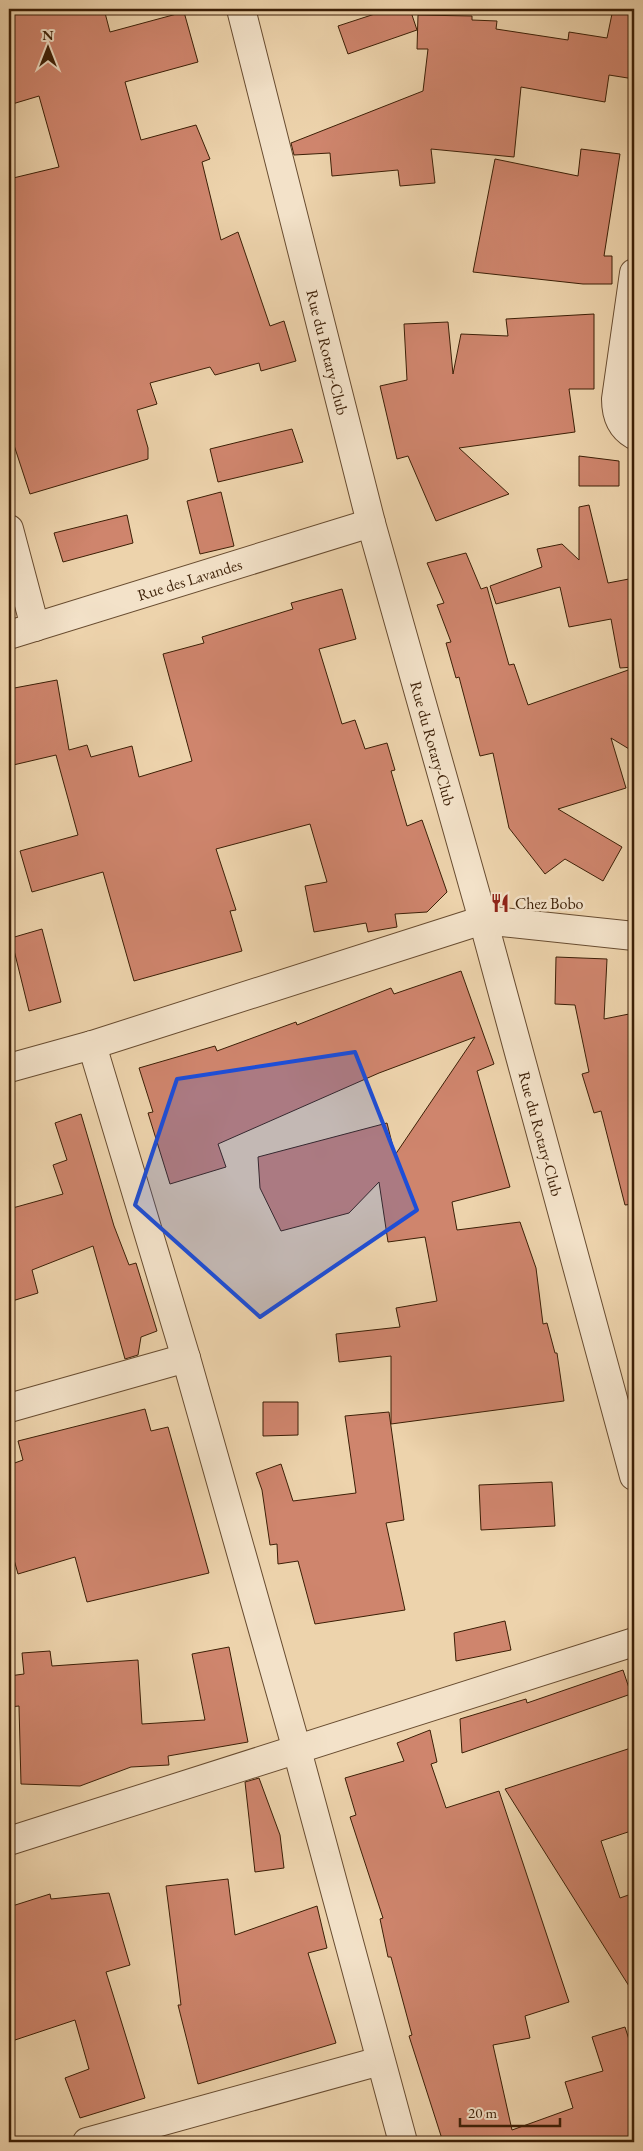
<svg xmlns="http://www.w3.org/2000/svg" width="643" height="2151" viewBox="0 0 643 2151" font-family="'EB Garamond',serif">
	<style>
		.building { fill: #cf856d; stroke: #3c1f06 }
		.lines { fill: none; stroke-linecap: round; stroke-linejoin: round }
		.minor-casing { stroke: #684c30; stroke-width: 30 }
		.minor { stroke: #f3e2c9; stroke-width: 28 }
		.marked { fill: #1d4ed8; fill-opacity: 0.2; stroke: #1d4ed8; stroke-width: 4; stroke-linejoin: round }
		.labels { text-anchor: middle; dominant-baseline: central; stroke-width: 5; stroke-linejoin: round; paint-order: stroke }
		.street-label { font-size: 16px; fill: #3c1f06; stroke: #f3e2c9 }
		.poi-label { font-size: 16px; fill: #3c1f06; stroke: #f3e2c9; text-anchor: start }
	</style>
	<rect width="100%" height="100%" fill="#edd3ac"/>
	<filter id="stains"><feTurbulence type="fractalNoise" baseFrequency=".004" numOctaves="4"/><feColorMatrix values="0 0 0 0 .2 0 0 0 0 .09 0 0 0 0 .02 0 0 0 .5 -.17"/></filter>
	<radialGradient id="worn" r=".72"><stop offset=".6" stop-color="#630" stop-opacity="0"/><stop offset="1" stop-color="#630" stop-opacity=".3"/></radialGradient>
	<path class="building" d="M9,9H104L110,32L184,12L198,62L125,82L141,140L196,125L210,159L202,162L221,240L238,232L270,326L284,321L296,361L261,371L259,363L215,375L210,367L150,383L157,404L137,410L148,448V459L30,494L9,430V179L59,167L39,96L9,105Z
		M390,9H410L417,30L348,54L338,26Z
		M613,9H634V79L609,75L605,102L521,87L514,157L431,149L435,183L400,186L398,170L332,176L330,153L294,155L291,143L423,91L428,49H417L418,15L472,16V20L497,21L496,29L568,40L569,32L607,38Z
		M581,149L620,154L604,256H612V284H583L473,272L495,159L578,176Z
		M594,314V389H569L575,432L459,448L509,494L436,521L408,456L397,459L380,386L407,380L404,324L448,322L453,374L461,334L508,336L506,319Z
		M292,429L303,462L218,482L210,449Z
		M579,456L619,461V486H579Z
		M221,492L234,546L200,554L187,501Z
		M589,505L608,583L634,578V667L620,668L611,619L569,627L560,587L496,604L490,586L542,567L537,549L562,544L579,560V507Z
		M127,515L133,543L63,562L54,533Z
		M466,553L481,589L487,587L509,665L514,664L528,705L634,668V752L611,738L626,788L558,809L622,847L603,881L565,859L545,874L509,828L493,753L480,756L459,677L456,678L446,643L451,642L437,605L444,603L427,563Z
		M342,589L356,639L319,649L342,724L355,720L365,749L387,743L395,770L391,771L407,826L422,820L447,892L427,912L395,914L397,927L368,932L366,923L314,932L305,886L327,882L310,824L216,849L236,910L230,911L242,951L134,981L103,872L32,892L20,851L78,835L56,755L9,766V689L57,680L69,750L87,745L91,757L132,746L139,777L192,761L163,654L204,643L202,637L293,609L291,603Z
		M42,929L61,1002L29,1011L11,938Z
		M556,957L607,959L604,1019L634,1013V1204L625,1205L601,1111L594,1113L582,1074L589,1072L575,1005L555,1004Z
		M461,971L494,1064L477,1071L510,1187L452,1202L457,1230L520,1222L536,1268L543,1324L547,1323L555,1353H557L564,1401L391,1424V1356L339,1362L336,1334L400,1327L396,1308L437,1301L425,1237L388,1242L379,1182L349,1213L281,1231L260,1188L258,1157L387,1123L395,1155L475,1037L379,1073L218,1144L226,1167L170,1184L148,1113L153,1112L139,1068L215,1046L217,1051L296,1022L297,1025L391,988L394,994Z
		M81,1114L114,1226L129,1265L136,1263L157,1331L141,1337L138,1355L125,1359L93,1246L32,1270L38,1293L9,1302V1209L63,1194L53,1165L67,1160L55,1123Z
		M263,1402H298V1435L263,1436Z
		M145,1409L151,1431L168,1427L209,1573L87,1602L75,1557L18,1574L9,1542V1465L23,1460L18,1441Z
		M389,1412L404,1520L386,1523L405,1610L315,1624L298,1561L278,1564L277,1544L270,1545L262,1490L256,1473L281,1464L293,1501L356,1493L345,1416Z
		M552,1482L555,1526L481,1530L479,1485Z
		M505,1621L511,1650L456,1661L454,1633Z
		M229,1647L248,1742L168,1756L169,1765L131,1767L80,1786L21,1784L19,1706L9,1707V1676L24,1674L22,1653L50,1651L52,1666L138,1660L142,1724L205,1720L192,1654Z
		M623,1670L631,1694L462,1753L460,1719L526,1699L527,1703Z
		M430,1730L437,1762L431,1764L446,1808L499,1791L569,2002L525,2016L530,2038L493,2045L512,2130L573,2108L565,2082L603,2071L592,2037L625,2027L634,2055V2142H443L409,2036L412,2035L391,1957H388L380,1919L383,1918L350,1817L356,1815L345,1778L404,1761L397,1743Z
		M634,1747V1830L601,1841L620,1898L634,1893V1994L505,1789Z
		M259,1778L280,1835L284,1868L255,1872L245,1782Z
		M228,1879L235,1935L317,1906L327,1948L308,1953L336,2043L198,2084L178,2005H181L166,1886Z
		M109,1893L130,1965L106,1972L145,2098L80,2118L65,2078L89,2069L75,2020L9,2042V1907L50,1894L51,1899Z"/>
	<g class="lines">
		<g class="minor-casing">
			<g id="minor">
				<path id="s1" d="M241,9L371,523L483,920L634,1476"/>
				<path d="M634,273L616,399C616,415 620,427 634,435"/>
				<path d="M9,529L35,627"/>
				<path id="s2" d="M9,635L371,523"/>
				<path d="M92,1045L186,1358L297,1750L403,2142"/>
				<path d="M9,1068L92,1045L483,920L634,936"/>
				<path d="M9,1408L186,1358"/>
				<path d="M9,1841L634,1642"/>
				<path d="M87,2142L380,2061"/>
			</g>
		</g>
		<use href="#minor" class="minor"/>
	</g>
	<path class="marked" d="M355,1052L417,1210L260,1317L135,1205L177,1079Z"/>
	<defs>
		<g id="restaurant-bare" transform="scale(1.5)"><path d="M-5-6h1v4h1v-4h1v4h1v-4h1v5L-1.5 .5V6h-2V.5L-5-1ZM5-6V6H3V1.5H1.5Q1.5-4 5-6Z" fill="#8f2418" stroke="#f3e2c9" stroke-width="2.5" paint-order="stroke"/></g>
	</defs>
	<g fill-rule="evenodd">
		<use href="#restaurant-bare" x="500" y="903"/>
	</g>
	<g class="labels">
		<g class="street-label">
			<text stroke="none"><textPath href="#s1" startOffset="354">Rue du Rotary-Club</textPath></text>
			<text stroke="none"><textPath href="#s2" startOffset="189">Rue des Lavandes</textPath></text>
			<text stroke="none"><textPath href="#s1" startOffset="759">Rue du Rotary-Club</textPath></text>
			<text stroke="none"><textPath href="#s1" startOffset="1164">Rue du Rotary-Club</textPath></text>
		</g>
		<g class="poi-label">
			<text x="515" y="903">Chez Bobo</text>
		</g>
	</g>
	<rect width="643" height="2151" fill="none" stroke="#edd3ac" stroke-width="30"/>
	<rect x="10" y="10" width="623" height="2131" fill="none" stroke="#3c1f06" stroke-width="2.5"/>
	<rect x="15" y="15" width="613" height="2121" fill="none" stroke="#3c1f06"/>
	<g transform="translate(48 48)" stroke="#f3e2c9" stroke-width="4" paint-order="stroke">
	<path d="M0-4L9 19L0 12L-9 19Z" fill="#3c1f06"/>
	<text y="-8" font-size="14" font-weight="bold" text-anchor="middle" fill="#3c1f06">N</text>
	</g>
	<path d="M460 2118v8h100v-8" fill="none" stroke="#3c1f06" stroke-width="2.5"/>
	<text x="468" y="2118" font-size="15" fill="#3c1f06" stroke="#f3e2c9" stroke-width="4" paint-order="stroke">20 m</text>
	<rect width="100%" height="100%" filter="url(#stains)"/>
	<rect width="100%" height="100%" fill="url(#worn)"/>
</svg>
